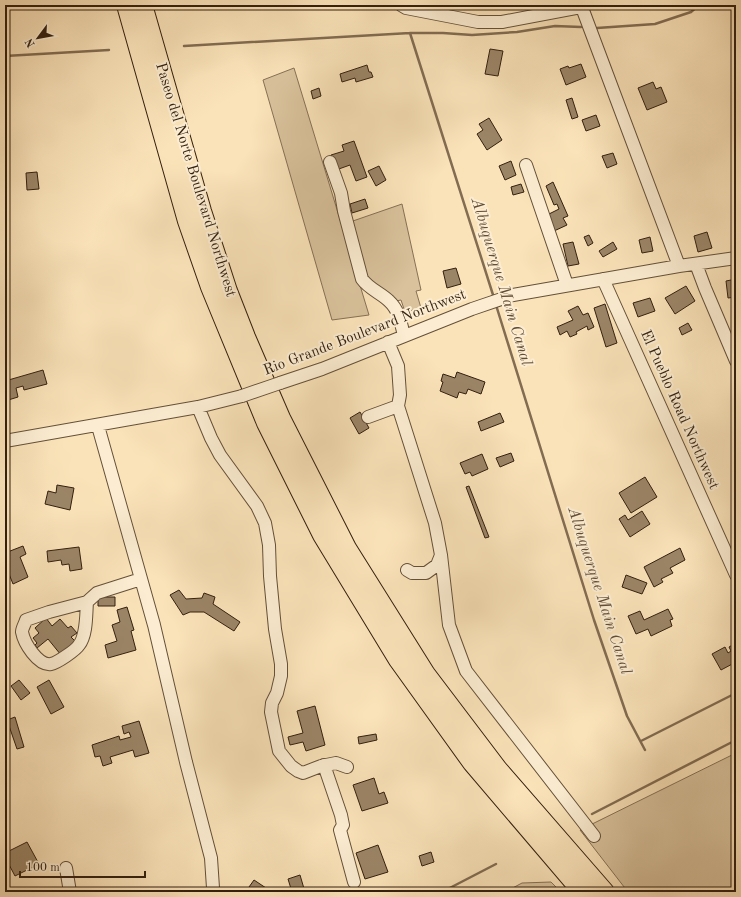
<svg xmlns="http://www.w3.org/2000/svg" width="741" height="897" viewBox="0 0 741 897" font-family="'Old Standard TT',serif">
	<style>
		.green { fill: #d9c29c; stroke: #867056 }
		.lines { fill: none; stroke-linecap: round; stroke-linejoin: round }
		.stream { stroke: #826c52; stroke-width: 2.5 }
		.building { fill: #9b8567; stroke: #321f0f }
		.minor-casing { stroke: #64503a; stroke-width: 14 }
		.highway-casing { stroke: #321f0f; stroke-width: 20 }
		.minor { stroke: #fcedd2; stroke-width: 12 }
		.highway { stroke: #fbe3b9; stroke-width: 18 }
		.minor-bridge-casing { stroke: #64503a; stroke-width: 14; stroke-linecap: butt }
		.minor-bridge { stroke: #fcedd2; stroke-width: 12 }
		.labels { text-anchor: middle; dominant-baseline: central; stroke-width: 4; stroke-linejoin: round; paint-order: stroke }
		.street-label { font-size: 15px; fill: #321f0f; stroke: #fcedd2 }
		.water-label { font-size: 16px; font-style: italic; fill: #614c36; stroke: #fcedd2 }
	</style>
	<rect width="100%" height="100%" fill="#fbe3b9"/>
	<filter id="stains"><feTurbulence type="fractalNoise" baseFrequency=".005" numOctaves="4"/><feColorMatrix values="0 0 0 0 .2 0 0 0 0 .09 0 0 0 0 .02 0 0 0 .5 -.17"/></filter>
	<radialGradient id="worn" r=".72"><stop offset=".6" stop-color="#630" stop-opacity="0"/><stop offset="1" stop-color="#630" stop-opacity=".3"/></radialGradient>
	<path class="green" d="M294,68L369,315L332,320L263,80Z
		M402,204L421,290L416,291L421,308L405,312L401,300L396,301L366,277L350,222Z
		M736,753V892H628L580,830Z
		M551,882L561,892H505L522,883Z"/>
	<g class="lines">
		<path class="stream" d="M597,28L655,24L691,12L699,5
			M410,33L494,298
			M184,46L410,33H443L472,35L517,32L555,26L581,27
			M5,56L109,50
			M496,305L594,620L627,716L645,750
			M641,741L736,693
			M592,814L736,740
			M442,892L496,864"/>
	</g>
	<path class="building" d="M490,49L503,51L498,76L485,74Z
		M581,64L586,77L566,85L560,69L568,66L569,68Z
		M367,65L369,72H371L373,77L356,82L355,78L342,82L340,74Z
		M653,82L656,89L661,87L667,102L647,110L638,88Z
		M319,88L321,96L313,99L311,91Z
		M572,98L578,117L572,119L566,100Z
		M596,115L600,126L586,131L582,120Z
		M489,118L502,140L487,150L477,134L483,130L479,124Z
		M354,141L367,177L356,181L350,165L336,170L331,155L344,151L342,145Z
		M613,153L617,164L607,168L602,156Z
		M511,161L516,175L505,180L499,166Z
		M379,166L386,180L376,186L368,171Z
		M37,172L39,189L27,190L26,173Z
		M553,182L568,216L563,218L567,225L554,231L547,215L559,209L557,204L554,205L546,186Z
		M521,184L524,192L513,195L511,187Z
		M365,199L368,208L352,213L350,204Z
		M707,232L712,248L698,252L694,236Z
		M589,235L593,243L588,246L584,237Z
		M650,237L653,251L642,253L639,240Z
		M573,242L579,264L568,266L563,244Z
		M613,242L617,249L603,257L599,251Z
		M456,268L461,284L447,288L443,271Z
		M736,279V297L728,298L726,281Z
		M686,286L695,301L675,314L665,298Z
		M650,298L655,311L638,317L633,303Z
		M605,304L617,343L606,347L594,308Z
		M578,306L583,315L588,313L594,327L588,330L587,326L576,332L577,334L570,337L567,331L560,335L557,327L573,320L568,311Z
		M688,323L692,330L682,335L679,328Z
		M43,370L47,384L24,390L23,386L16,388L18,397L5,401V381Z
		M457,372L485,382L481,394L468,389L466,394L459,392L457,398L440,391L443,382L441,381L443,374L455,378Z
		M360,412L369,428L359,434L350,418Z
		M500,413L504,422L481,431L478,422Z
		M511,453L514,461L500,467L496,458Z
		M482,454L488,469L472,476L470,472L465,474L460,463Z
		M645,477L657,497L631,513L619,493Z
		M57,485L74,488L70,510L45,504L48,491L56,493Z
		M469,486L489,537L485,538L466,487Z
		M642,511L650,524L630,537L619,519L625,515L628,520Z
		M23,546L26,554L20,557L28,577L13,584L5,564V553Z
		M79,547L82,569L70,571L69,564L62,565L61,560L48,562L47,551Z
		M680,548L685,560L670,568L673,573L661,579L663,582L654,587L644,567Z
		M626,575L647,583L642,594L622,587Z
		M179,590L186,599L202,598L204,593L215,597L213,604L240,622L234,631L204,612H190L183,615L170,595Z
		M98,597H115V606H98Z
		M127,607L134,630L131,631L136,650L108,658L105,645L117,641L112,625L120,622L117,610Z
		M668,609L673,619L670,620L672,626L651,636L648,629L636,634L628,616L640,611L644,620Z
		M46,618L52,626L60,619L68,628L71,626L77,633L71,637L76,642L61,655L48,639L37,648L35,645L37,643L33,638L39,633L35,628Z
		M736,643V662L721,670L712,654L725,647L728,653L731,651L729,647Z
		M19,680L30,693L21,700L11,686Z
		M49,680L64,707L51,714L37,687Z
		M315,706L325,745L306,751L303,742L290,745L288,737L303,733L297,711Z
		M15,717L24,747L17,749L7,720Z
		M139,721L149,753L135,757L133,750L110,757L112,763L103,766L100,756L95,757L92,745L119,736L120,740L131,737L129,732L124,734L122,726Z
		M376,734L377,740L359,744L358,737Z
		M374,778L379,794L384,792L388,803L362,811L353,785Z
		M27,842L39,864L15,876L5,857V853Z
		M378,845L388,872L365,879L356,853Z
		M431,852L434,862L422,866L419,856Z
		M300,875L305,892H292L288,879Z
		M254,880L272,892H256L249,887Z"/>
	<g class="lines">
		<g class="minor-casing">
			<path id="minor" d="M401,5L406,8L478,22H502L581,7
				M581,5L679,266
				M330,162L341,193L344,211L362,279C369,289 381,293 389,301C399,310 401,323 404,336
				M526,165L567,285
				M696,264L705,288L736,361
				M603,279L736,575
				M388,342L398,366L400,395L398,406L435,523L441,555L437,565L426,573H412L407,570
				M280,383L322,369L472,309L513,295L679,266L736,258
				M198,407L211,438L220,455L257,506L265,523L269,545L270,576L275,629L281,664V676L277,693L272,703L271,712L279,751L291,766L298,771L303,773L321,766L336,763L347,767
				M368,417L398,406
				M98,426L154,625L186,762L211,858L213,888L211,892
				M5,441L198,407L242,396
				M441,555L449,625L466,671L594,836
				M87,602L49,612L26,620C25,624 22,628 22,632C24,643 38,666 51,664C57,663 76,650 79,645C87,635 86,614 87,602L97,593L141,579
				M324,765L341,815L343,825L340,830L354,882
				M66,868L70,892"/>
		</g>
		<g class="highway-casing">
			<path id="highway" d="M126,5L187,221L210,287L266,423L322,535L398,660L472,763L582,892
				M143,5L202,211L228,291L246,337L281,418L347,548L426,674L498,769L605,892"/>
		</g>
		<use href="#minor" class="minor"/>
		<use href="#highway" class="highway"/>
		<g class="minor-bridge-casing">
			<path id="minor-bridge" d="M242,396L280,383"/>
		</g>
		<use href="#minor-bridge" class="minor-bridge"/>
	</g>
	<g class="labels">
		<g class="street-label">
			<text transform="translate(195 180) rotate(73)">Paseo del Norte Boulevard Northwest</text>
			<text transform="translate(365 333) rotate(-21)">Rio Grande Boulevard Northwest</text>
			<text transform="translate(679 410) rotate(66)">El Pueblo Road Northwest</text>
		</g>
		<g class="water-label">
			<text transform="translate(501 282) rotate(73)">Albuquerque Main Canal</text>
			<text transform="translate(599 591) rotate(72)">Albuquerque Main Canal</text>
		</g>
	</g>
	<rect width="741" height="897" fill="none" stroke="#fbe3b9" stroke-width="20"/>
	<rect x="6" y="6" width="729" height="885" fill="none" stroke="#321f0f" stroke-width="2"/>
	<rect x="10" y="10" width="721" height="877" fill="none" stroke="#321f0f"/>
	<g transform="translate(38 38) rotate(238)" stroke="#fcedd2" stroke-width="3" paint-order="stroke">
	<path d="M0-3L7 15L0 10L-7 15Z" fill="#321f0f"/>
	<text y="-6" font-size="11" font-weight="bold" text-anchor="middle" fill="#321f0f">N</text>
	</g>
	<path d="M20 871v6h125v-6" fill="none" stroke="#321f0f" stroke-width="2"/>
	<text x="26" y="871" font-size="12" fill="#321f0f" stroke="#fcedd2" stroke-width="3" paint-order="stroke">100 m</text>
	<rect width="100%" height="100%" filter="url(#stains)"/>
	<rect width="100%" height="100%" fill="url(#worn)"/>
</svg>
